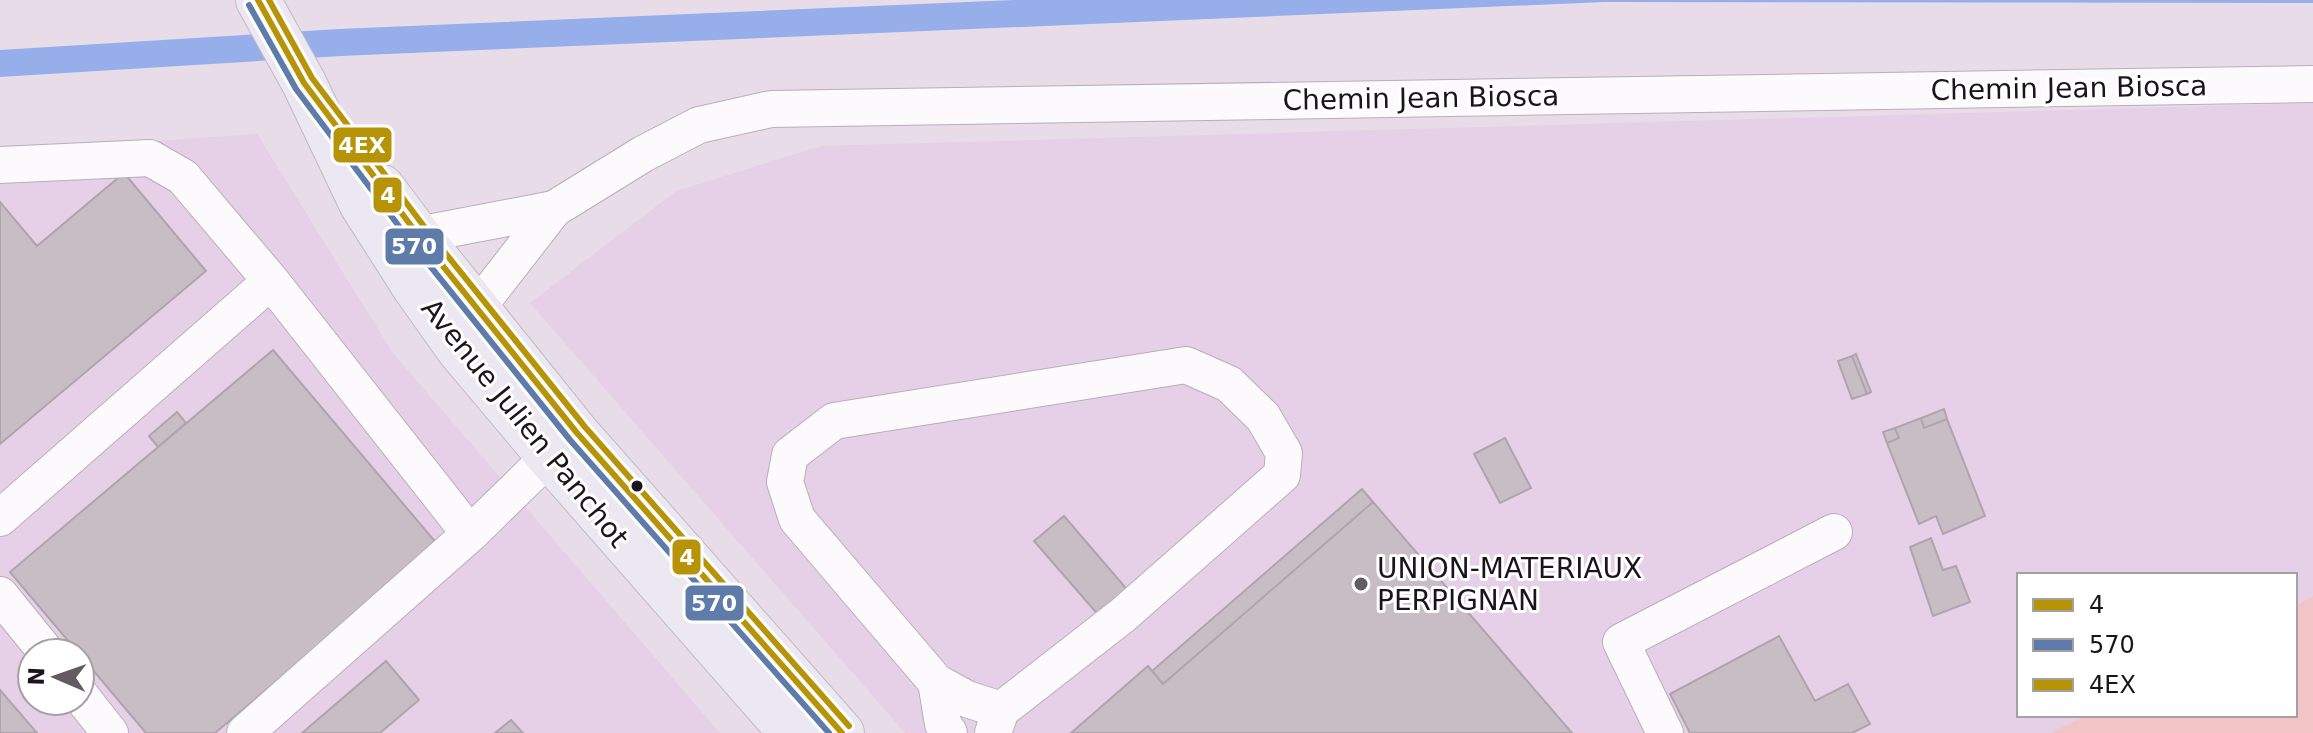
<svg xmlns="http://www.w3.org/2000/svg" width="2313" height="733" viewBox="0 0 2313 733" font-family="'DejaVu Sans',sans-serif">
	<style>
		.built { fill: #e6d0e7; fill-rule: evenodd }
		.green { fill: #f1c5c6 }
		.water { fill: #96afea }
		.building { fill: #c8bdc5; stroke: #b0a4ac; stroke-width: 2 }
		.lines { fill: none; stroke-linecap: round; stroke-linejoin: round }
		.minor-casing { stroke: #b8aeb9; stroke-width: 38 }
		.major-casing { stroke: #c1bac1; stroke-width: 46 }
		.minor { stroke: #fcfafc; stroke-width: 36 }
		.major { stroke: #ece8f2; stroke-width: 44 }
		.bus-1-casing { stroke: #fff; stroke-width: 12 }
		.bus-2-casing { stroke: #fff; stroke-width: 12 }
		.bus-3-casing { stroke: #fff; stroke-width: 12 }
		.bus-1 { stroke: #b79308; stroke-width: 6 }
		.bus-2 { stroke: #5f7baa; stroke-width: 6 }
		.bus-3 { stroke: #b79308; stroke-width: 6 }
		.bus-dot { fill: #1c141c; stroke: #fff; stroke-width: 3 }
		.poi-dot { fill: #635a64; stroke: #fff; stroke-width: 3 }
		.labels { text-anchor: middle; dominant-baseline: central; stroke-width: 6; stroke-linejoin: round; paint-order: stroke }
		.street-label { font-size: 28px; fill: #1c141c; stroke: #fff }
		.poi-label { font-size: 28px; fill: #1c141c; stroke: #fff; text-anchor: start }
		.line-badge { stroke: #fff; stroke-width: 3 }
		.badge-label { font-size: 22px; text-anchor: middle; font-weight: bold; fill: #fff }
	</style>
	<rect width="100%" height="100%" fill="#e8dce9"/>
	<path class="built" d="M2313,103V596L2295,606V575H2019V715H2086L2051,733H905L530,303L676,191L821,146Z
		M257,134L393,353L720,733H0V152ZM32,653H80V701H32Z"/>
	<path class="green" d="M2313,596V733H2051L2086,715H2295V606Z"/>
	<path class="water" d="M1014,0H2313V3L1604,2L341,56L0,77V50L339,29Z"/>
	<path class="building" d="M124,173L206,271L0,444V202L37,246Z
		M273,350L438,545L215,733H146L10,572Z
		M1856,354L1871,392L1867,394L1852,356Z
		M1852,356L1867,394L1852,399L1838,361Z
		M1944,409L1947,419L1924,428L1921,418Z
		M177,412L186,423L158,447L149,436Z
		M1921,418L1924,428L1947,419L1985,516L1943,534L1936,516L1919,524L1887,443L1899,438L1895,428Z
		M1895,428L1899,438L1887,443L1883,432Z
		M1505,438L1531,488L1500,503L1474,454Z
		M1362,489L1373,502L1163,684L1152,671Z
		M1373,502L1572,733H1071L1148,666L1163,684Z
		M1064,516L1130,593L1101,618L1034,541Z
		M1931,538L1943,570L1956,566L1970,602L1933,616L1910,547Z
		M1779,636L1815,701L1848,684L1870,724L1852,733H1690L1670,694Z
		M386,661L419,700L380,733H302Z
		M0,690L37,733H0Z
		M511,720L523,733H495Z"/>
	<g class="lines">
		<g class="minor-casing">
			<path id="minor" d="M0,165L150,158L183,177L271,281
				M554,209L643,154L699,125L771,109L2313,84
				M423,256L418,235L554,209L477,308
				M0,518L271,281L470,534
				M0,595L47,653
				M936,682L967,699L1001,710
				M80,695L110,733
				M245,733L470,534L549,457L562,451
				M949,733L943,724L936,682L797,519L785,482L790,455L834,421L1186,365L1229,384L1263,417L1284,453L1282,475L1123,615L1001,710L993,733
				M1665,733L1621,642L1834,532"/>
		</g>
		<g class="major-casing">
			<path id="major" d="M258,0L304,83L362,205L415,288L459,350L549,457L791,733
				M382,187L418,235L577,433L842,733"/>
		</g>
		<use href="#minor" class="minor"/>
		<use href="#major" class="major"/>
		<g class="bus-1-casing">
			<path id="bus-1" d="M258,0L304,83L418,235L577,433L842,733"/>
		</g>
		<g class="bus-2-casing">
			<path id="bus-2" d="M249,5L296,89L410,241L570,440L829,733"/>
		</g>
		<g class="bus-3-casing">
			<path id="bus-3" d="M269,0L312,78L426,229L585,427L849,726"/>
		</g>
		<use href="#bus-1" class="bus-1"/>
		<use href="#bus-2" class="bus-2"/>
		<use href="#bus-3" class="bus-3"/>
	</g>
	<circle class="bus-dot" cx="637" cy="486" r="7"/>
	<circle class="poi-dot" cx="1361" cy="584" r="8"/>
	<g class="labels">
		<g class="street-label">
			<text transform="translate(2069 88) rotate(-1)">Chemin Jean Biosca</text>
			<text transform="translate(1421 98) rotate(-1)">Chemin Jean Biosca</text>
			<text transform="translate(525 423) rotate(51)">Avenue Julien Panchot</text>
		</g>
		<g class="poi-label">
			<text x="1377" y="568">UNION-MATERIAUX<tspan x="1377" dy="32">PERPIGNAN</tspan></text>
		</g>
	</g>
	<g class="line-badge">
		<rect x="332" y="126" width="61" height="38" rx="8" fill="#b79308"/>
		<rect x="372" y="176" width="31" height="38" rx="8" fill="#b79308"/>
		<rect x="384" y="227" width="61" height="39" rx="8" fill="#5f7baa"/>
		<rect x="671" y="538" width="31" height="38" rx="8" fill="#b79308"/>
		<rect x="684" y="584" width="61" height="38" rx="8" fill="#5f7baa"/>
	</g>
	<g class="badge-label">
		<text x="362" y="153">4EX</text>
		<text x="388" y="203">4</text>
		<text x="414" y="254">570</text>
		<text x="687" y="565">4</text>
		<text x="714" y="611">570</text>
	</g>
	<rect x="2017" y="573" width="280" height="144" fill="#ffffff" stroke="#a4a1a4" stroke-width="2"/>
	<rect x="2033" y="599" width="40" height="12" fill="#b79308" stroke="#a4a1a4" stroke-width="2"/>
	<text x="2089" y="613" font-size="24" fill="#1c141c">4</text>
	<rect x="2033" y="639" width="40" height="12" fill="#5f7baa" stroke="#a4a1a4" stroke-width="2"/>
	<text x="2089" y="653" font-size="24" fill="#1c141c">570</text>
	<rect x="2033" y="679" width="40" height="12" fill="#b79308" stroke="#a4a1a4" stroke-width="2"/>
	<text x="2089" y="693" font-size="24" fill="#1c141c">4EX</text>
	<g transform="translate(56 677) rotate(272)"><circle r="38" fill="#ffffff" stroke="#a4a1a4" stroke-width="2"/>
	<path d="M0-6L14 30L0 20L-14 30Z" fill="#635a64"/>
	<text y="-12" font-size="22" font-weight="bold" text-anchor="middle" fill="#1c141c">N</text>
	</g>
</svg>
